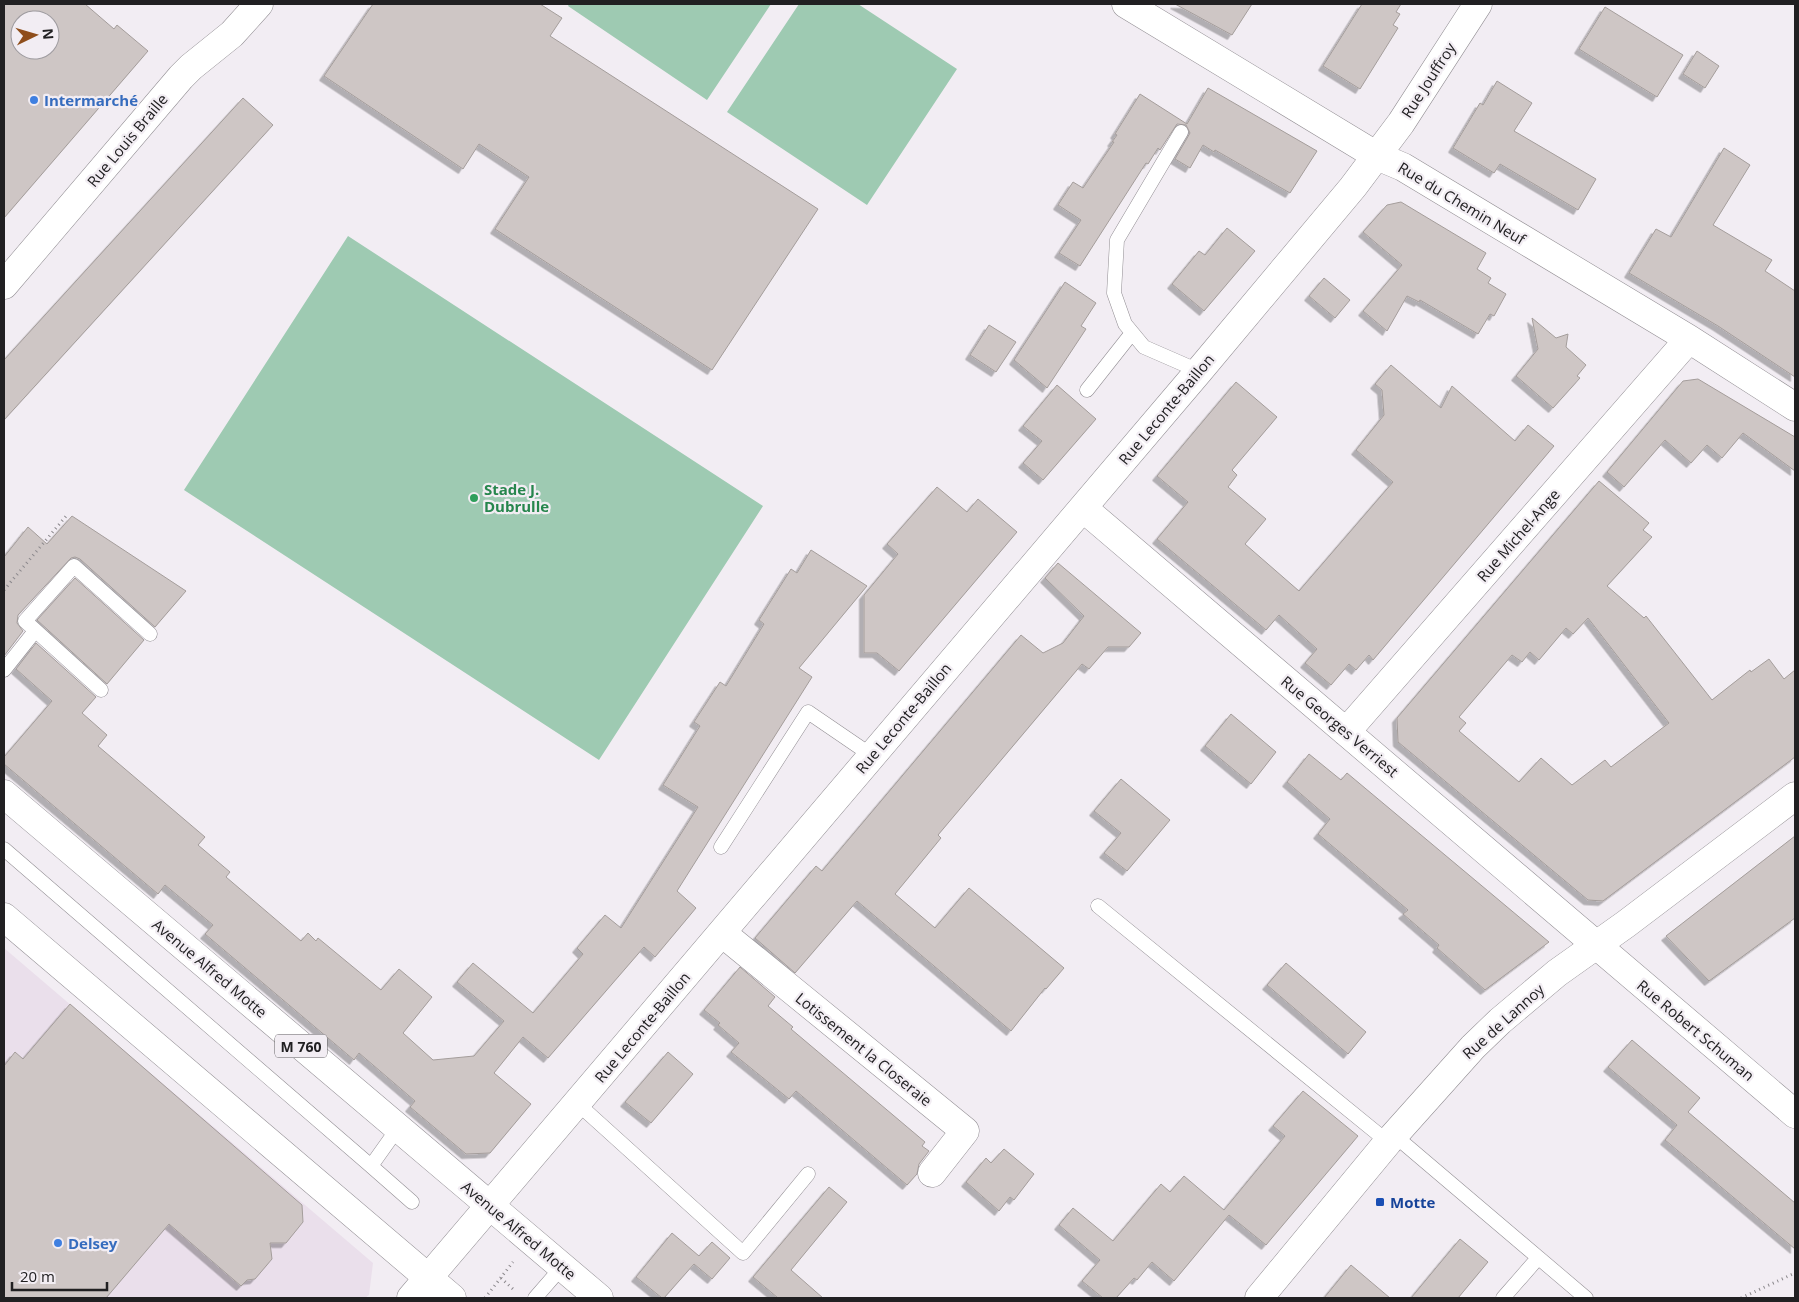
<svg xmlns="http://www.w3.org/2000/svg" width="1799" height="1302" viewBox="0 0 1799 1302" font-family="'Open Sans',sans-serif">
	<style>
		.built { fill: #eadfeb }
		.green { fill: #9ecab2 }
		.building { fill: #cec6c5; stroke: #a49d9b; fill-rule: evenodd; filter: url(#shadow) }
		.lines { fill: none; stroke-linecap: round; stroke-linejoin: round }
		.service-casing { stroke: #928e93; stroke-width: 15 }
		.minor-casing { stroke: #928e93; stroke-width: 29 }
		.secondary-casing { stroke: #928e93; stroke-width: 29 }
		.primary-casing { stroke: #928e93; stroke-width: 29 }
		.path { stroke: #8b888c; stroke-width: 3; stroke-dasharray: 1 4; stroke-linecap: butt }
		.service { stroke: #fff; stroke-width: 14 }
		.minor { stroke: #fff; stroke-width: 28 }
		.secondary { stroke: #fff; stroke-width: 28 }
		.primary { stroke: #fff; stroke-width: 28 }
		.shop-dot { fill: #3f7fe0; stroke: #f2edf3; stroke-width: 2 }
		.leisure-dot { fill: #2e9e5b; stroke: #f2edf3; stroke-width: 2 }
		.transit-dot { fill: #1a4fb4; stroke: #f2edf3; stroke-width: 2 }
		.labels { text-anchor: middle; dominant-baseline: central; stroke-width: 4.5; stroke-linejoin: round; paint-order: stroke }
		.shield { fill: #f2edf3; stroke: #605e61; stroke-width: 1 }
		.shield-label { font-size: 14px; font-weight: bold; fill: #212022 }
		.street-label { font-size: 15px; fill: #212022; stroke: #f2edf3 }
		.shop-label { font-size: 15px; font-weight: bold; fill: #366cbe; stroke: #f2edf3; text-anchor: start }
		.leisure-label { font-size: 15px; font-weight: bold; fill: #27864d; stroke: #f2edf3; text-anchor: start }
		.transit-label { font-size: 15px; font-weight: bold; fill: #164399; stroke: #f2edf3; text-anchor: start }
	</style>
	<defs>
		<filter id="shadow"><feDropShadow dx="-4.5" dy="4.5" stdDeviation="0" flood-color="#0004"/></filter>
	</defs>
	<rect width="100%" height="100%" fill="#f2edf3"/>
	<path class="built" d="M4,948L373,1263L369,1295L365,1298H4Z"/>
	<path class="green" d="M569,4H771L707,100L568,6Z
		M799,4H858L957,69L867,205L727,112Z
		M348,236L763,506L599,760L184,490Z"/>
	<path class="building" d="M4,4H85L114,29L117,25L148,51L4,218ZM20,20H50V50H20Z
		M373,4H540L562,18L550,36L818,209L712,370L495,229L529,177L479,144L463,169L324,76Z
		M1175,4H1252L1232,35Z
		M1362,4H1401L1396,12L1400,14L1393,25L1398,28L1360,89L1323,66Z
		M1605,7L1683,55L1657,97L1579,49Z
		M1697,51L1719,66L1705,88L1683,74Z
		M1497,81L1532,103L1514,131L1596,179L1578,210L1500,164L1494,173L1453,148L1480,103L1483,105Z
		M1208,88L1317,151L1290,193L1215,150L1214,152L1203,145L1190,168L1175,159L1190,133L1186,125L1177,124L1160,150L1158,148L1148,164L1146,163L1080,266L1059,253L1081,220L1058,205L1073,182L1083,188L1114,142H1112L1117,135L1115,134L1140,94L1187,124Z
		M243,98L273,125L4,420V360Z
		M1724,148L1750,165L1713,225L1772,260L1765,271L1795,291V377L1718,326L1629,273L1656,229L1671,237Z
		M1401,202L1486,253L1477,269L1491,278L1488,283L1506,294L1494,316L1490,314L1478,334L1420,300L1419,302L1407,296L1387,331L1363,311L1402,265L1363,232L1387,205Z
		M1227,228L1255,251L1204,311L1172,284L1199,251L1205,255Z
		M1324,278L1350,300L1335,318L1309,296Z
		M1065,282L1096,303L1081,326L1086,329L1047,388L1014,360Z
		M1532,318L1556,338L1568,334L1566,347L1586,365L1577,376L1580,378L1553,408L1516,376L1538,349Z
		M989,325L1016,342L996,372L970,355Z
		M1391,365L1441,408L1452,386L1515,441L1528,425L1554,446L1373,660L1369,655L1356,670L1349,664L1331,685L1305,663L1317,649L1279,615L1266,630L1157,539L1188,502L1157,476L1236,382L1277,417L1232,470L1237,475L1228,487L1266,519L1245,544L1299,591L1393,482L1356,450L1384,415L1382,390L1375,384Z
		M1698,379L1795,437V471L1743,433L1722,458L1707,445L1691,463L1665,440L1624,487L1607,472L1683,381Z
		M1057,385L1096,419L1043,480L1023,463L1042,441L1023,426Z
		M1599,481L1649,523L1643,530L1652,537L1607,586L1644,618L1646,616L1712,700L1750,670L1751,672L1769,659L1784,679L1795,670V757L1603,901L1588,900L1398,742L1397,718ZM1588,618L1669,723L1611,767L1605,760L1572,785L1541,758L1519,782L1459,731L1466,723L1459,717L1512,655L1522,662L1530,652L1539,660L1566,628L1573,634Z
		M937,487L967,512L978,499L1017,532L899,671L877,653H864V595L898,554L887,544Z
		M72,516L186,591L155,627L80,559L75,557L71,558L18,615L17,623L23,631L4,656V557L28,527L47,544Z
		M811,550L867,586L799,668L812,677L677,891L696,908L655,957L644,947L548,1058L523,1037L494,1073L531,1104L490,1153L466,1154L410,1107L415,1101L359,1053L354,1060L205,934L213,925L165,885L158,894L4,764V757L52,701L16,669L36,643L96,697L82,713L107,735L98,746L205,837L198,845L230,872L226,877L301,941L308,933L316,941L318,938L381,990L399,969L432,997L403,1033L433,1060L474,1056L504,1021L457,982L473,963L533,1013L583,954L577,948L605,915L621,928L698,807L663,785L700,726L694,722L720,682L726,686L764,624L759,620L791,569L797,573Z
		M1058,563L1141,633L1129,647H1108L1089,669L1082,664L938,835L941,838L895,894L935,928L969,888L1064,968L1046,989L1045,988L1011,1031L857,901L795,973L755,938L816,866L822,871L1021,635L1043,653L1063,643L1084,616L1045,578Z
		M75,578L144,640L107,684L37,620Z
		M1231,714L1276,752L1251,784L1205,746Z
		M1309,754L1341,780L1347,773L1549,942L1485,990L1437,948L1439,945L1403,914L1408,910L1318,834L1330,819L1287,782Z
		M1121,779L1170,820L1127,871L1104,853L1121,833L1094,811Z
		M1795,836V918L1709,981L1666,936Z
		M1286,963L1366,1032L1348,1054L1267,985Z
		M740,967L775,997L768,1006L793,1027L791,1029L925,1142L922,1146L929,1151L919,1164L917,1174L907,1185L796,1091L789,1099L731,1052L739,1043L718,1025L720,1023L704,1010Z
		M70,1004L302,1205L303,1222L286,1243H270L272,1259L255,1279L247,1280L241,1286L169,1224L106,1298H4V1066L15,1052L23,1059Z
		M1632,1040L1700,1098L1688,1112L1795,1203V1249L1665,1140L1677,1125L1608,1067Z
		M668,1052L693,1074L651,1123L625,1102Z
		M1303,1091L1358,1136L1266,1245L1229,1215L1174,1281L1152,1262L1137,1280L1134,1278L1116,1298H1103L1082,1281L1100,1260L1059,1225L1073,1208L1113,1241L1161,1184L1170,1192L1184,1176L1224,1210L1285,1136L1273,1126Z
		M1004,1149L1034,1174L1014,1200L1010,1197L999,1211L966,1182L986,1158L991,1163Z
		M829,1187L847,1202L791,1270L823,1298H778L753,1277Z
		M672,1233L699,1256L712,1242L730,1258L712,1279L694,1264L664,1298H662L636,1277Z
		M1460,1239L1488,1262L1458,1298H1411Z
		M1351,1265L1390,1298H1324Z"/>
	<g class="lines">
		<g class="service-casing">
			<path id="service" d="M1181,132L1117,240L1114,293L1125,324L1144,347L1199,371
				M1087,390L1132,333
				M4,670L35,631
				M101,690L25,621L74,566L150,634
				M721,847L808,712L871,755
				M4,849L371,1166L398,1128
				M1098,906L1388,1142
				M577,1103L743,1253L808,1174
				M1394,1135L1586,1298
				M371,1166L412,1202
				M535,1298L562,1267
				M1503,1298L1538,1258"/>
		</g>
		<g class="minor-casing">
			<path id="minor" d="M1126,4L1377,156L1403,167L1689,339L1795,407
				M4,285L181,77L191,67L232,34L259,4
				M1083,508L1795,1114
				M1346,732L1689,339
				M722,933L965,1131L932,1173
				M411,1298L1199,371L1353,187L1401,123L1478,4"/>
		</g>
		<g class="secondary-casing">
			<path id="secondary" d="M1259,1298L1388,1142L1473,1047L1500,1021L1557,973L1626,924L1795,796"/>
		</g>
		<g class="primary-casing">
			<path id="primary" d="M4,794L599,1298
				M4,917L452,1298"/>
		</g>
		<path class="path" d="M4,590L67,515
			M501,1278L513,1289
			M485,1298L513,1262
			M1741,1298L1795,1273"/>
		<use href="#service" class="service"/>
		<use href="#minor" class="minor"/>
		<use href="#secondary" class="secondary"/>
		<use href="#primary" class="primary"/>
	</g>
	<g class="shop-dot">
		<circle cx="34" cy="100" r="5"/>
		<circle cx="58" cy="1243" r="5"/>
	</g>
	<circle class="leisure-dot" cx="474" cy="498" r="5"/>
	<rect class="transit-dot" x="1375" y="1197" width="10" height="10" rx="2.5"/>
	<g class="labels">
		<rect class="shield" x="275" y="1034.5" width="52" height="23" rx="4"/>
		<g class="shield-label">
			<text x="301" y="1046">M 760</text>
		</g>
		<g class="street-label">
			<text transform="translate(1428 80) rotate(-57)">Rue Jouffroy</text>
			<text transform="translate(127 140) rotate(-50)">Rue Louis Braille</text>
			<text transform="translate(1462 203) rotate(31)">Rue du Chemin Neuf</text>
			<text transform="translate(1166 409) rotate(-50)">Rue Leconte-Baillon</text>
			<text transform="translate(1518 535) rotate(-49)">Rue Michel-Ange</text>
			<text transform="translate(903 718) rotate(-50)">Rue Leconte-Baillon</text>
			<text transform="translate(1340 726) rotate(40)">Rue Georges Verriest</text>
			<text transform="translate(210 968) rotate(40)">Avenue Alfred Motte</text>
			<text transform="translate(1503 1021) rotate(-42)">Rue de Lannoy</text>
			<text transform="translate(642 1027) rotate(-50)">Rue Leconte-Baillon</text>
			<text transform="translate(1696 1030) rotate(40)">Rue Robert Schuman</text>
			<text transform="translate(864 1049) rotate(39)">Lotissement la Closeraie</text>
			<text transform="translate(519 1230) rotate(40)">Avenue Alfred Motte</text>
		</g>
		<g class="shop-label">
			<text x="44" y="100">Intermarché</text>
			<text x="68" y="1243">Delsey</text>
		</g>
		<g class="leisure-label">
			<text x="484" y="489">Stade J.<tspan x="484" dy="17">Dubrulle</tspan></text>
		</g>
		<g class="transit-label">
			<text x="1390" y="1202">Motte</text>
		</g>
	</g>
	<rect width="1799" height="1302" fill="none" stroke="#212022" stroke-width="10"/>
	<g transform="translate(35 35) rotate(85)"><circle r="24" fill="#f2edf3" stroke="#9e9b9f"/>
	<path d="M0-4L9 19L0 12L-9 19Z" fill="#8f4e1b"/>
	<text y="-8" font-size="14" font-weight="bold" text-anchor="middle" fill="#212022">N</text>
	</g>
	<path d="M12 1282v8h95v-8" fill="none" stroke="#212022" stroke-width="2.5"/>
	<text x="20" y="1282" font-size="15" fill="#212022" stroke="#f2edf3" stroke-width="4" paint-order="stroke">20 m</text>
</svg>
